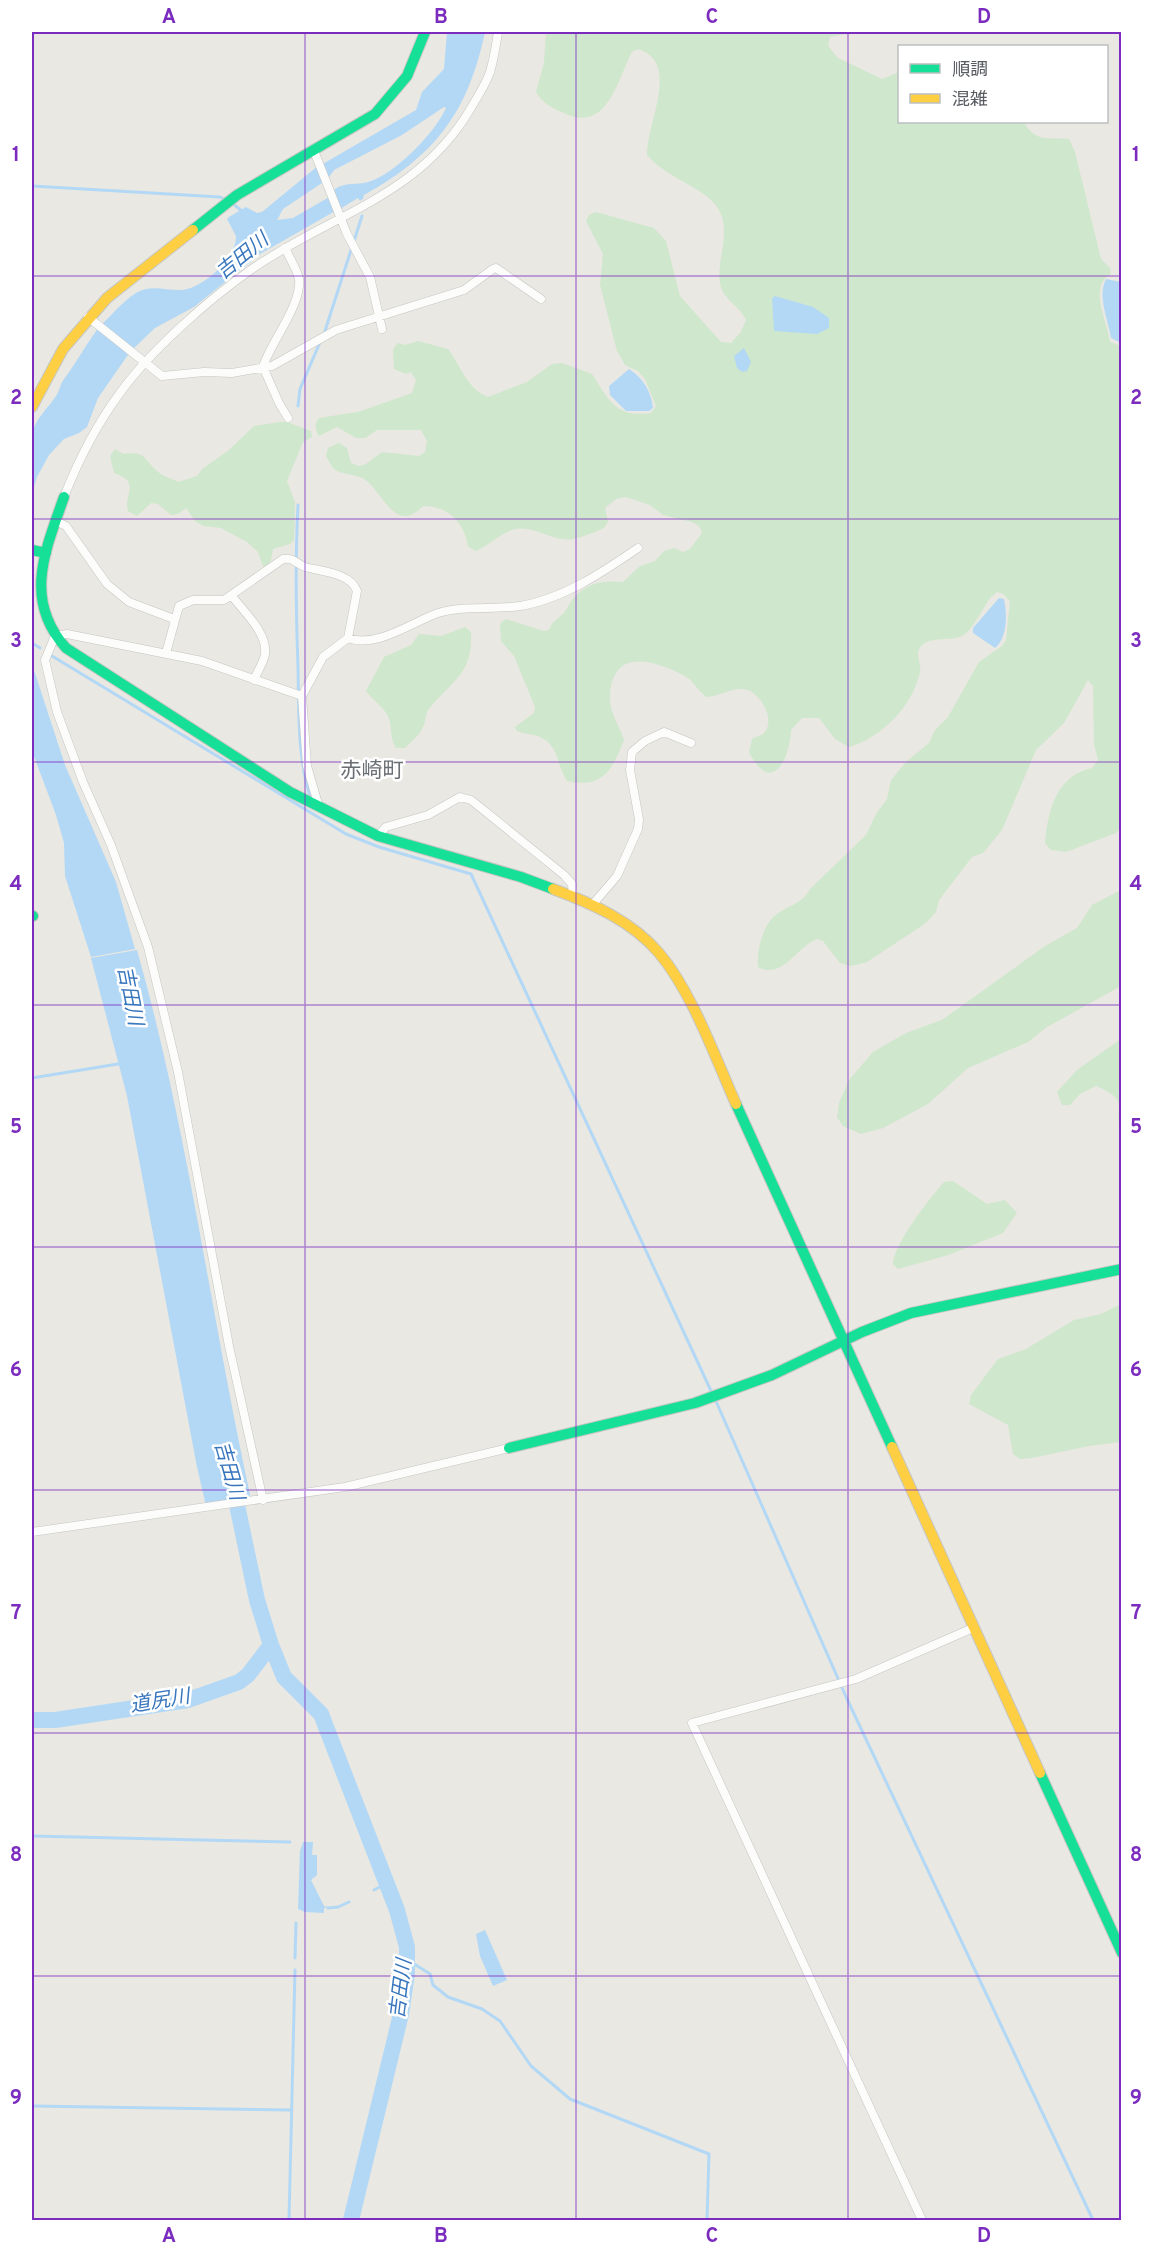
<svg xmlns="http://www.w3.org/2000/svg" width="1153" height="2252" viewBox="0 0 1153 2252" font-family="Overpass,'Noto Sans JP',sans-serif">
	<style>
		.green { fill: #cfe7cc }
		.water { fill: #b3d8f6 }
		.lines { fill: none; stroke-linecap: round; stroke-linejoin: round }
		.stream { stroke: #b3d8f6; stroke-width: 3 }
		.river { stroke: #b3d8f6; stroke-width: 16 }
		.street-casing { stroke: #c5c5c3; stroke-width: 9 }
		.fast-casing { stroke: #c5c6c4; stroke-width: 12 }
		.slow-casing { stroke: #c5c6c4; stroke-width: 12 }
		.street { stroke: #fcfcfb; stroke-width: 8 }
		.fast { stroke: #16e098; stroke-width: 10 }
		.slow { stroke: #ffcf43; stroke-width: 10 }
		.grid { fill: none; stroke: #7b2cbf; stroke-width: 1.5; stroke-opacity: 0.55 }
		.labels { text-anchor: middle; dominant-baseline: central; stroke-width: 5; stroke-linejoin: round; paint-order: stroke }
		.water-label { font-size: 20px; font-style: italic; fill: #3876be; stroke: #fff }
		.quarter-label { font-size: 21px; fill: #696e73; stroke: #fff }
		.neatline { fill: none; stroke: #7b2cbf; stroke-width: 2 }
		.grid-label { font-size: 20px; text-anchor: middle; font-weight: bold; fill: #7b2cbf }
	</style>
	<rect width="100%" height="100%" fill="#e9e8e2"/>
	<path class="green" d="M546,32H855L830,37L828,46L838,58L882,79L899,72L900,122H1024C1035,143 1048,137 1069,139L1075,152L1101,259L1110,268L1111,274C1088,286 1107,321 1110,342L1121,346V827L1116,833L1066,852L1051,850L1045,843C1048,810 1056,776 1092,768L1098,760L1094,744L1093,686L1088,680L1064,723L1036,750L1002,830L983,853L972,857L939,900L936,912L926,923L867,962L851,966L840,963L823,941L817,939C796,947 783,980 758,967C757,950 762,925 777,914C789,905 802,904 810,889L866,835L876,814L887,799L891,780L906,762L929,743L935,730L948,717L979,662L1002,646L1006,640L1010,601L1003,594L997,592L991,597C985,605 972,630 965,634C953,643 931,635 921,646C914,654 922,663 920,672C913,706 881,738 849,747L835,739L819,718H802L791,730C790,760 771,796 749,752L752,739C755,737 761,736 764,733C777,719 759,690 743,689C731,688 719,696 707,697C697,691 694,680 683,675C650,658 609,648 610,701C611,715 620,727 624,740C612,770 603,789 567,781C557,766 559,745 540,737C533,734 524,734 517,731L515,727L534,713L535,707L514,656L501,641L500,624L506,619L544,631L549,630C553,620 557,620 564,613C567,609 569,604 572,600C585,583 602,580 623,582L640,566L655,561L664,551L674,548L683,552L690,549L702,533L699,526L692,522L663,515L650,505L626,497L616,499L605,508L608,522L604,528C595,532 583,537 573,539C553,543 533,523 512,530C499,534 489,546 475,551L468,546C464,522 448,506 423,506C397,533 385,498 369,483C360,473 343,476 334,469C331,466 328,459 326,456L328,448L339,443L347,448L351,463L359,466L366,464L382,452L419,456L425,452L427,441L421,430H377L365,438H356L337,427L319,436C315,429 314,424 319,418L358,412L412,393L416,380L411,372L406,374L394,369L393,349L398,343L405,345L418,341L448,349C461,366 467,389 488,397L527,382L552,364L562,363L592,374C609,400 615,418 651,413L656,406L645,379L638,371L625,365L617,351L600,285L603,254L586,221L589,215L596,212L654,228L666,241L680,296L721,342L731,343L741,332L746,320C740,306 722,299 720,283C716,256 735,227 714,203C699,186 666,177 647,155C647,122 681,62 638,49L632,52C617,81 607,132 566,114C554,109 543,104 536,92L544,63Z
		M280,422H287L311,431L312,437L303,442L287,481L295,502L294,540L290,544L273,549L270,565L263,566L258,552L247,542L221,528L204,526L196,522L186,508L178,514L171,515L158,504L151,503L137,516L128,511C123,495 142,482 114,473L110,456L115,449L123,454C145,451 143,458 156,470C161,476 171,478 178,482L197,476L202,469L229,450L254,426Z
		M465,627L471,632C473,675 452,680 428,710C425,714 426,722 423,727C420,735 411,742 405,748H396C389,737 393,728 388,716C384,708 372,699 366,691L384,657L411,645L419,634L441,636Z
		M1121,890V986L1047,1027L1028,1042L968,1068L928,1104L883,1128L861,1134L843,1126L837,1117L839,1103L849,1080L873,1052L906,1033L942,1020L1045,946L1077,928L1092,905Z
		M1121,1039V1133C1112,1106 1133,1102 1096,1086L1080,1094L1070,1105H1062L1057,1092L1077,1070Z
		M953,1181L987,1204L1005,1200L1017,1213L1003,1233L948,1255L898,1269L893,1264C894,1243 930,1198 944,1182Z
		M1121,1304V1442L1089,1446L1032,1458L1020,1459L1013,1454L1008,1425L969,1404L971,1395L998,1359L1026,1349L1074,1320L1101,1314Z"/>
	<path class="water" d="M447,32H485C468,112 436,155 364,195L363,199L360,201L358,198L340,209L333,194L335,189C345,182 357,185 368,182C394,175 435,133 446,108L444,107L402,135L334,170L327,180L321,165L416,110L422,92L444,69Z
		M319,165L325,181L283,209L277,220L293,218L331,196L337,210L260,254L194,307L155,328L131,351L101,325C112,315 123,301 136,293C150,284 167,291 182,290C203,288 237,258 236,236L227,219L229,217L246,207L257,213L262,212Z
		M1106,279L1121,282V343L1111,338C1108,318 1097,297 1106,279Z
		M775,296L813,307L829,318V328L817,334L774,331L772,298Z
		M99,327L130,352L98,398L87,427L79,433L64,439L49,455L37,477L32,494C32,476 27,452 32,434C35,419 48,408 56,396C60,390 60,384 64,379C77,362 86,344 99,327Z
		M744,348L751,362L747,371L742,372L737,368L734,356Z
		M629,369C643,378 651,391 653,408L649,411H626L610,395L609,386Z
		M999,598L1004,599C1007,614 1008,637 995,648L973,633V628Z
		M32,664L65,765L116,882L135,949L91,957L65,876L64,843L56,815L32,751Z
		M137,950C188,1130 211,1317 251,1499L206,1506L197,1467L127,1096L91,958Z
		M303,1842H313L312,1855H317V1875L311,1880L324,1906L329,1907L324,1908V1913L305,1912L298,1909L300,1851Z
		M485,1930L507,1980L493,1986L480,1956L476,1934Z"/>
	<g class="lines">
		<path class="stream" d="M32,186L220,197L226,200
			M232,203L243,212
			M324,334L362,216
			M298,406L300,389L321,340
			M298,505C295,559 296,613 298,667C299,711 297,757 311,799
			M32,643L40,648
			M52,656L346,834L379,847L471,874L712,1393
			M32,1078L118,1064
			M715,1399L847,1699L1093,2220
			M32,1836L290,1842
			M374,1890L385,1884
			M328,1908L338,1907L349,1902
			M295,1958L296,1923
			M408,1960L430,1974L433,1985L448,1997L482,2009L500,2021L531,2066L570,2099L709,2154L707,2220
			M32,2106L292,2110
			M289,2220L295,1970"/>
		<path class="river" d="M233,1486L257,1600L271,1645L284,1677L321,1714L397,1910L407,1947V1973L401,2014L351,2220
			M32,1720H55L188,1700L239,1682L248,1675L271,1645"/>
		<g class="street-casing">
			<path id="street" d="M314,151L347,234L370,277L382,329
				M285,248C289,257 297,269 299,279C302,305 270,343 263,367L279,403L288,418
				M88,317L162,376L204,372L232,373L272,366L336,330L464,290L493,269L496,268L541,299
				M64,497C78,461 97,424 120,393C150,351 209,299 252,269C331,214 419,197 471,108C478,96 486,84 490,72C494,59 496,45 498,32
				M56,521L66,526L107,584L129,602L174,619
				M232,596C243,611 268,633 265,654C264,662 257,672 254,680
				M348,638C376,649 412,622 438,613C464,605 493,610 520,606C563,599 603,572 638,548
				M166,653L179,606L193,600H224L283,559C293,557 297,564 305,567C320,571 351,573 357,591L348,638L323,657L302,696
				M378,836L386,827L428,815L460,797L471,800L564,875L572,884L573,896
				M593,904L617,876L638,829L639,819L630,770L632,752L645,741L664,732L691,743
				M263,1500L229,1346L178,1072L148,947L111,845L83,782L57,712L45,660L55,636L67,634L202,661L302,696L307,766L319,807
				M32,1532L345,1487L509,1448
				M922,2220L692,1723L856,1679L973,1628"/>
		</g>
		<g class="fast-casing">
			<path id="fast" d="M193,230L237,195L375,114L407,76L425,32
				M64,497C45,551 23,600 66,648L290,792L378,836L521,877L553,889
				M32,550L46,553
				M32,916H33
				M736,1104L892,1447
				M509,1448L695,1403L772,1375L862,1332L911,1313L1122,1269
				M1040,1773L1122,1953"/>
		</g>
		<g class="slow-casing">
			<path id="slow" d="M32,407L63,349L107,298L193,230
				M553,889C591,903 632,921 659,953C692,992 715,1057 736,1104
				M892,1447L1040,1773"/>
		</g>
		<use href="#street" class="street"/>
		<use href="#fast" class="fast"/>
		<use href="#slow" class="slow"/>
	</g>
	<path class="grid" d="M305,32V2220M576,32V2220M848,32V2220M32,276H1122M32,519H1122M32,762H1122M32,1005H1122M32,1247H1122M32,1490H1122M32,1733H1122M32,1976H1122"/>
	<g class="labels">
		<g class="water-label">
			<text transform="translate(243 257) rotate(-39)">吉田川</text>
			<text transform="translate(129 996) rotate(79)">吉田川</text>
			<text transform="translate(228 1471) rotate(74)">吉田川</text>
			<text transform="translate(160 1702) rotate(-9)">道尻川</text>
			<text transform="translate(402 1989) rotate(-83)">吉田川</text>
		</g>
		<g class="quarter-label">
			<text x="372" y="771">赤崎町</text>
		</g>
	</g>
	<rect width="1153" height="2252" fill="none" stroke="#ffffff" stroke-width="66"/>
	<rect x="898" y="45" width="210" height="78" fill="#ffffff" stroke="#bcbec0" stroke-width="1.5"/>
	<rect x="910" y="64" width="30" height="9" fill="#16e098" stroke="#bcbec0" stroke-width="1.5"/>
	<text x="952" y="75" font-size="18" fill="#585c61">順調</text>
	<rect x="910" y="94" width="30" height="9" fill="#ffcf43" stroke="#bcbec0" stroke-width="1.5"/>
	<text x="952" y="105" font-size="18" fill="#585c61">混雑</text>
	<rect x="33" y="33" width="1087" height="2186" class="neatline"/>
	<g class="grid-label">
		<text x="169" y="23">A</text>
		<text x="441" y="23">B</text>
		<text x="712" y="23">C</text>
		<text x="984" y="23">D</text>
		<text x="16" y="161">1</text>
		<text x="1136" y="161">1</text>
		<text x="16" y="404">2</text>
		<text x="1136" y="404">2</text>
		<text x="16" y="647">3</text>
		<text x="1136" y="647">3</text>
		<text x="16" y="890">4</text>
		<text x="1136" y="890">4</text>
		<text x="16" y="1133">5</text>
		<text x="1136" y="1133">5</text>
		<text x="16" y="1376">6</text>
		<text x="1136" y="1376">6</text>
		<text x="16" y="1619">7</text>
		<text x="1136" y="1619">7</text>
		<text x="16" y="1861">8</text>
		<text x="1136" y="1861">8</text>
		<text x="16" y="2104">9</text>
		<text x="1136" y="2104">9</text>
		<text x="169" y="2242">A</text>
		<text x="441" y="2242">B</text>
		<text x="712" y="2242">C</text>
		<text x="984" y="2242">D</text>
	</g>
</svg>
